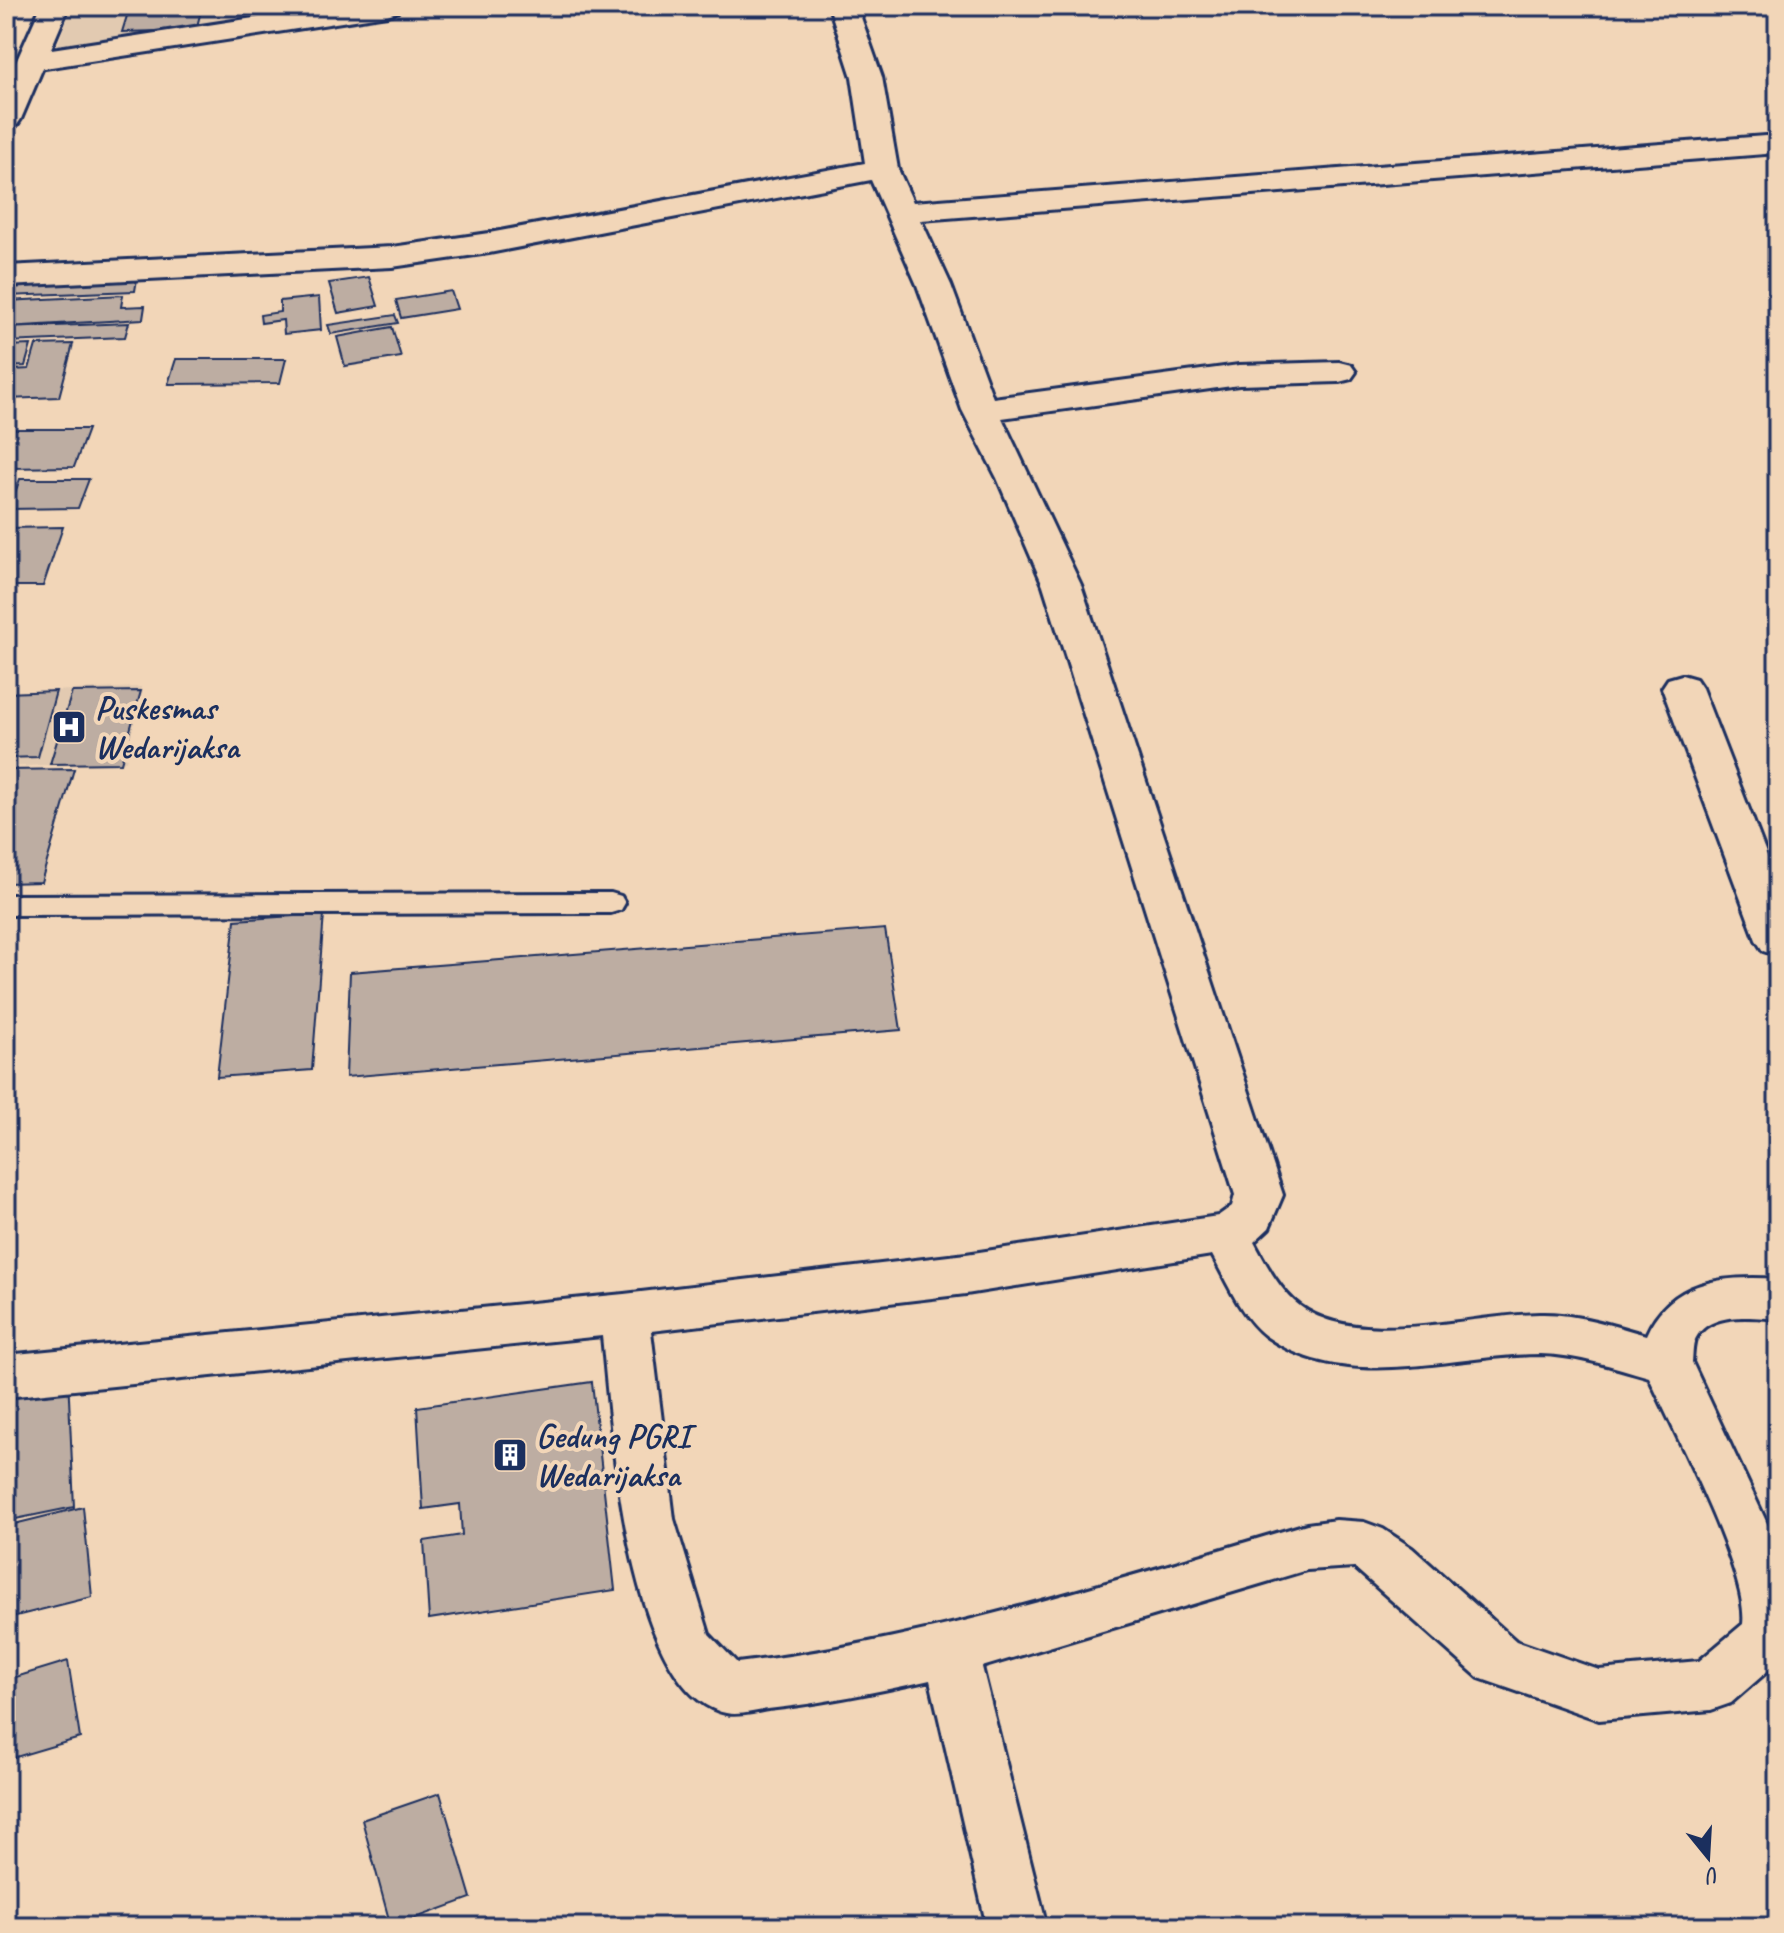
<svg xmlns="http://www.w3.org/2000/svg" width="1784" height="1933" viewBox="0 0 1784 1933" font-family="Caveat,sans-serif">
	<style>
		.built { fill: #e2cab1 }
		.building { fill: #bdada2; stroke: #1b2f5e; stroke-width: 2 }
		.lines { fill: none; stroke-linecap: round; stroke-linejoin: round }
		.service-casing { stroke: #1b2f5e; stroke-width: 6 }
		.minor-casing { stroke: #1b2f5e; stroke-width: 6 }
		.primary-casing { stroke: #1b2f5e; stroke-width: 6 }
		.service { fill: #f2d6b8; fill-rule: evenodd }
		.minor { fill: #f2d6b8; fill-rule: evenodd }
		.primary { fill: #f2d6b8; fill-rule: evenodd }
		.labels { text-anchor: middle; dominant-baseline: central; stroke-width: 8; stroke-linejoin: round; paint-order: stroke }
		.poi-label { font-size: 34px; font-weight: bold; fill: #1b2f5e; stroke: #f2d6b8; text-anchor: start }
	</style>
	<rect width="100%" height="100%" fill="#f2d6b8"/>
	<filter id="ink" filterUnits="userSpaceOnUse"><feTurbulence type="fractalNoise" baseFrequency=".0125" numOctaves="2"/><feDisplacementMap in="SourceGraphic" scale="16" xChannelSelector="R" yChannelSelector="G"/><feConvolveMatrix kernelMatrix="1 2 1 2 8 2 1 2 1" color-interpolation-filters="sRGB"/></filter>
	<g filter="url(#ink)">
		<path class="built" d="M72,6H346L56,49Z
			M141,687L126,761L6,767V693Z"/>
		<path class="building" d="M130,6H253V9L201,11L196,30L122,32Z
			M138,273L135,291L6,296V278Z
			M369,277L378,306L338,313L329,283Z
			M451,291L457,309L401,318L396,300Z
			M123,295L121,307L145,306L143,319L6,327V301Z
			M319,297L321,330L284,334L283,320L261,323L260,315L280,312V301Z
			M395,315L398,323L331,334L328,325Z
			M129,323L125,337L6,342V328Z
			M392,327L401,357L345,366L337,337Z
			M73,344L59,397L6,399L12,370L29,369L36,345Z
			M31,345L25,366L6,367V346Z
			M176,359H286L280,383L168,384Z
			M6,429H88L74,467L6,468Z
			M20,479H89L78,508L9,509Z
			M63,527L43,586H6V528Z
			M56,691L38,757L6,758V693Z
			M141,691L121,763L50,764L72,692Z
			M74,769L41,882L6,883V770Z
			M324,914L312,1070L217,1077L235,920Z
			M885,929L901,1030L346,1077L350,972Z
			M68,1376L74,1507L6,1521V1388Z
			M592,1382L615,1590L429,1619L424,1541L462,1535L460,1504L423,1509L417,1407Z
			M83,1507L92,1597L12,1617L6,1526Z
			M68,1661L80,1738L6,1760V1680Z
			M440,1793L471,1898L391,1927L362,1820Z"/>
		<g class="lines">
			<g class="service-casing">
				<path id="service" d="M611,893L621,896L625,903L621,910L611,913L6,915V895Z"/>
			</g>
			<g class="minor-casing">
				<path id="minor" d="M331,6H401L397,12L387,15L32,70L22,67L17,61L22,55L32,52Z
					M829,6H857L882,77L898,169L913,202L1778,135V153L921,220L951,285L993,398L1239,365L1339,362L1351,365L1356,372L1351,379L1339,382L1239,385L1002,418L1081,585L1283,1195L1269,1228L1254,1242C1266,1264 1279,1290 1300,1306C1357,1349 1471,1315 1539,1314C1575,1313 1611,1325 1646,1335C1670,1280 1724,1275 1778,1279V1319C1754,1317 1712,1311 1697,1336C1692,1343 1693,1354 1692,1362L1778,1547V1662L1731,1703L1711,1710L1599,1720L1479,1678L1354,1567L1307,1570L982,1667L1047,1927H987L930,1680C877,1692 823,1703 768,1709C756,1711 738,1716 726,1713C626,1692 611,1420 602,1336L6,1397V1355L624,1294L966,1254L1218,1216L1232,1206L1235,1195L1043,585L997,478L962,410L917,285L871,180L489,253L392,267L6,286V266L392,247L489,233L865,163L852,77ZM1212,1255C1227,1282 1241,1317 1266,1336C1348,1394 1451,1354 1541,1354C1578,1355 1614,1367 1649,1377C1673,1431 1749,1573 1743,1624L1699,1661L1599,1670L1516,1641L1412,1548L1383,1529L1364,1522L1336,1520L1307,1524C1119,1579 933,1640 737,1663L709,1634L674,1519L651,1331L966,1294Z
					M1682,675L1696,679L1702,688L1778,884V956L1763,951L1756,940L1662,688L1668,679Z"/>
			</g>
			<g class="primary-casing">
				<path id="primary" d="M41,6H69L21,119L17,125L6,128V85Z"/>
			</g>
			<use href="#service" class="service"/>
			<use href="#minor" class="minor"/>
			<use href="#primary" class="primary"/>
		</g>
	</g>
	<defs>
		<g id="hospital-square" transform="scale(1.8)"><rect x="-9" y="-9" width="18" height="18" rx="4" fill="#1b2f5e" stroke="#f2d6b8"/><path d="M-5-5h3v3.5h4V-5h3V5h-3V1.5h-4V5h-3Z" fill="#fff"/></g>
		<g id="building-square" transform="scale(1.8)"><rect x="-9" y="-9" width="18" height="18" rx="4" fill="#1b2f5e" stroke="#f2d6b8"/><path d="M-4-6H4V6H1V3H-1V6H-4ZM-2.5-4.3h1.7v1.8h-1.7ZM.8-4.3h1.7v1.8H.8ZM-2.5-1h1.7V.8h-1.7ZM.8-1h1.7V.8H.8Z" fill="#fff"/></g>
	</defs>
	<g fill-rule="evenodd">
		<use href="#hospital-square" x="69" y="727"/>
		<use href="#building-square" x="510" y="1455"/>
	</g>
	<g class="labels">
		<g class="poi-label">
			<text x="95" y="707">Puskesmas<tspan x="95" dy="39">Wedarijaksa</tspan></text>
			<text x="536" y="1435">Gedung PGRI<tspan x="536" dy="39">Wedarijaksa</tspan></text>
		</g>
	</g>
	<rect width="1784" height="1933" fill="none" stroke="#f2d6b8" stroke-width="32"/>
	<rect x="16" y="16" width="1752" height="1901" fill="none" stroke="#1b2f5e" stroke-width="3" filter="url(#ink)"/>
	<g transform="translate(1708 1857) rotate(162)" stroke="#f2d6b8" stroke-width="6" paint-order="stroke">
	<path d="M0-6L14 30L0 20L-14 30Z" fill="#1b2f5e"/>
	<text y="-12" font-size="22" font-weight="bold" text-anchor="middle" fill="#1b2f5e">U</text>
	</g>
</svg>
